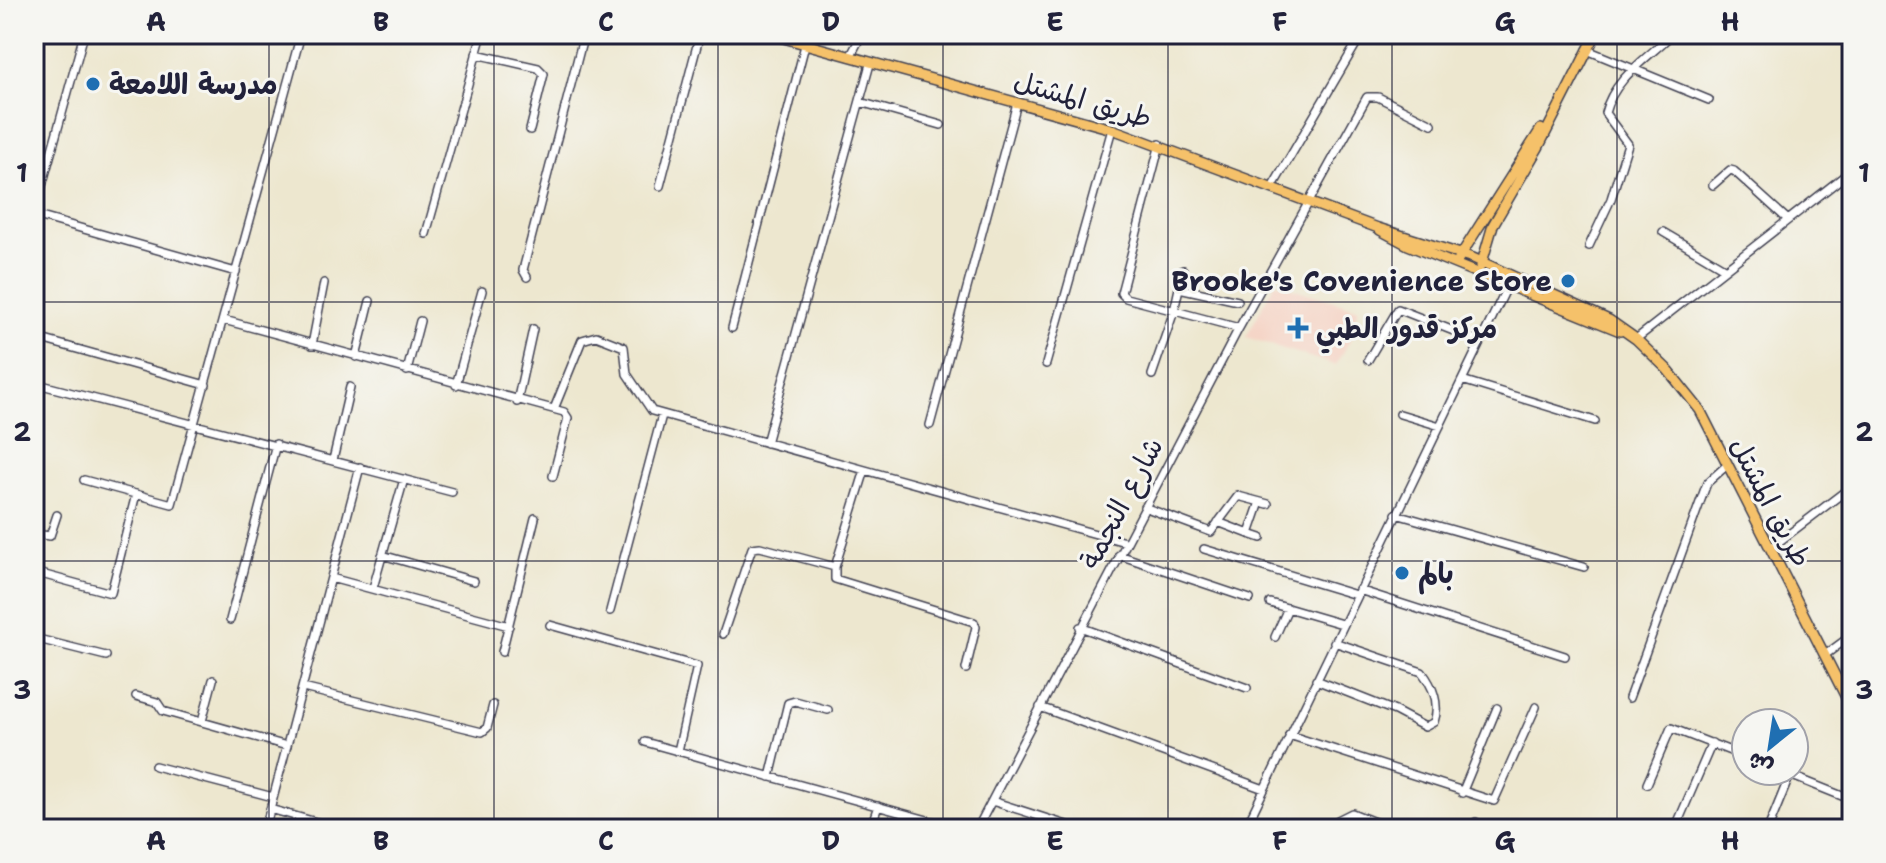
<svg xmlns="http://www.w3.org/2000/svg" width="1886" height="863" viewBox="0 0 1886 863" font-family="'Shantell Sans','Playpen Sans Arabic',sans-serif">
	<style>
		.built { fill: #f5d2c3 }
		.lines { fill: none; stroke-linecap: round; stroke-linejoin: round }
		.minor-casing { stroke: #404051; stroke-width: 10 }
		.major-casing { stroke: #404051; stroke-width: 12 }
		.minor { stroke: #fff; stroke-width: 7 }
		.major { stroke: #f5c16b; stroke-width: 9 }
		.grid { fill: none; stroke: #22223b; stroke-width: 2; stroke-opacity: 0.55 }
		.poi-dot { fill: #1f6fb2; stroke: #f6f6f2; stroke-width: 3 }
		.labels { text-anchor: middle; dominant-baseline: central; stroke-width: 6; stroke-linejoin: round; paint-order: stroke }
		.poi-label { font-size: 28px; font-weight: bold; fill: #22223b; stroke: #f6f6f2; text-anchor: start }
		.street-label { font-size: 28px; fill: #22223b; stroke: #f6f6f2 }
		.neatline { fill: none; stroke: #22223b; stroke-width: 3 }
		.grid-label { font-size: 26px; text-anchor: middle; font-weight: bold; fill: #22223b }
	</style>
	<rect width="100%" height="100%" fill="#f6f6f2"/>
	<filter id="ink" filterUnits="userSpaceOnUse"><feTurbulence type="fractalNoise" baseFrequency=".0125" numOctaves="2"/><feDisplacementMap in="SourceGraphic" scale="16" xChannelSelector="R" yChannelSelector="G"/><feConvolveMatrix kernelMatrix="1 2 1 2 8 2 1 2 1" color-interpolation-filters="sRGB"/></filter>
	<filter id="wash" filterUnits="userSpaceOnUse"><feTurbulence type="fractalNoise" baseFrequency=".006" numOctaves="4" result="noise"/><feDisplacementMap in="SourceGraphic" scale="32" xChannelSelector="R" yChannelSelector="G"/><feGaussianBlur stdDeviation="1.8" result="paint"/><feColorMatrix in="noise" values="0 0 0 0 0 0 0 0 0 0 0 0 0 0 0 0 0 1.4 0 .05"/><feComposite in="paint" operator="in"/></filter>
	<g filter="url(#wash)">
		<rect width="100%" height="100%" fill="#ede7cf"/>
		<path class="built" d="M1275,283L1359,309L1351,327L1354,334L1335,365L1246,337Z"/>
	</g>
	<g filter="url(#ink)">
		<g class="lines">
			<g class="minor-casing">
				<path id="minor" d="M1587,50L1709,100
					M476,54L538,68L544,74L530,130
					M850,57L862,34
					M860,102L941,125
					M1160,144L1121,293L1126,298L1239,328
					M1713,185L1730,170L1734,171L1787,219
					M660,186L700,34
					M1273,186L1362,34
					M34,215L236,272
					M34,215L84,34
					M1663,232L1724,268
					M426,234L482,34
					M1589,246L1611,199L1628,144L1605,113C1614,78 1647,59 1672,34
					M527,277L523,270L584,34
					M1179,288L1238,301
					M224,320L564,412L568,418L553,476
					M732,328L805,45
					M34,337L206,385
					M1636,339L1852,170
					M312,345L324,283
					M356,357L370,301
					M1368,360L1398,309L1479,341
					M1046,364L1112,129
					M407,371L420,321
					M1152,375L1174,311L1183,270
					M1462,380L1595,421
					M34,383L452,492
					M456,385L482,291
					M517,402L533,329
					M554,409L582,340L596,336L624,347L627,374L652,411L1125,542
					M1400,414L1440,426
					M930,425L1017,103
					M766,443L870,64
					M333,460L350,387
					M865,470L835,567V579L974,622L976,627L966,669
					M84,480L172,504L301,34
					M1260,502L1249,534L1261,538
					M1144,507L1211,532L1238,496L1268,504
					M1396,514L1584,567
					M1218,522L1249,534
					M34,534L50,536L57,515
					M1772,547L1852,486
					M1204,549L1356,595
					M382,555L474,581
					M1119,555L1250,599
					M34,572L111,593L136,494
					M331,578L509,626
					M373,588L404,479
					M1359,590L1565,656
					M1270,603L1342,624
					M610,611L662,415
					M230,620L276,444
					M550,625L697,666L678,751
					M1080,627L1247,688
					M723,634L752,548L760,547L835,567
					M1275,637L1288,608
					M34,638L106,656
					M502,652L535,518
					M1825,655L1852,635
					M1316,680L1395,711L1425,727L1434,722C1440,704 1433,686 1422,672L1334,642
					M303,688L482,732L487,728L493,705
					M136,696L157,702L163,711L287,746
					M1629,698L1707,483L1726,466
					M1040,707L1264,789
					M202,721L213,680
					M1289,735L1494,801L1536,707
					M645,742L960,829
					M155,766L273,797
					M1780,771L1852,800
					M770,777L788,703L795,701L828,710
					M1647,784L1671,728L1746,757
					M1462,793L1497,708
					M992,801L1079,829
					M270,809L341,829
					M265,829L360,467
					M870,829L878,806
					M977,829L1239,328L1367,97H1378L1432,124
					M1245,829L1508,285
					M1332,829L1338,820L1352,813L1392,829
					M1473,829L1476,822
					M1675,829L1712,743
					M1768,829L1790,775"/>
			</g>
			<g class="major-casing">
				<path id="major" d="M769,34L1112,129L1378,228L1473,258L1609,320L1636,339L1667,369L1700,410L1852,709
					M1380,230L1408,245L1620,331
					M1459,258L1541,129
					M1481,266L1493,225L1538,148L1596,34"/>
			</g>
			<use href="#minor" class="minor"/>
			<use href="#major" class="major"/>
		</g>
	</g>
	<path class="grid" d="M269,34V829M494,34V829M718,34V829M943,34V829M1168,34V829M1392,34V829M1617,34V829M34,302H1852M34,561H1852"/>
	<g class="poi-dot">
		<circle cx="93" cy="84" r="8"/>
		<circle cx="1568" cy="281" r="8"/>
		<path d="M1294 316h8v8h8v8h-8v8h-8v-8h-8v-8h8z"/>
		<circle cx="1402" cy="573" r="8"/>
	</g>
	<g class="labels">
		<g class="poi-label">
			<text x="109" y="84">مدرسة اللامعة</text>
			<text x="1552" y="281" text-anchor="end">Brooke's Covenience Store</text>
			<text x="1316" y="328">مركز قدور الطبي</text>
			<text x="1418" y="573">بالم</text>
		</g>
		<g class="street-label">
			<text transform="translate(1083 99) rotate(16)">طريق المشتل</text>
			<text transform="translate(1771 502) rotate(62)">طريق المشتل</text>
			<text transform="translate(1121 503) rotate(-62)">شارع النجمة</text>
		</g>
	</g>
	<rect width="1886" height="863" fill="none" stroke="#f6f6f2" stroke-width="88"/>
	<g transform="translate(1770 747) rotate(210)"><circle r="38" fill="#f6f6f2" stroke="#a1a1a9" stroke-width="2"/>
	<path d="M0-6L14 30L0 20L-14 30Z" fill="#1f6fb2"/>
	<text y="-12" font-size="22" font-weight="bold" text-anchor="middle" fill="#22223b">ش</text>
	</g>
	<rect x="44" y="44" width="1798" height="775" class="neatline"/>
	<g class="grid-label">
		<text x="156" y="31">A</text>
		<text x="381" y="31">B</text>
		<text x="606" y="31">C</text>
		<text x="831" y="31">D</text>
		<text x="1055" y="31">E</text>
		<text x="1280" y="31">F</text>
		<text x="1505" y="31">G</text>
		<text x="1730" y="31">H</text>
		<text x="22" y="182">1</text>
		<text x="1864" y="182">1</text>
		<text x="22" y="441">2</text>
		<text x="1864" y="441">2</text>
		<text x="22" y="699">3</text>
		<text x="1864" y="699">3</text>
		<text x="156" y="850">A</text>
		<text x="381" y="850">B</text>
		<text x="606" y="850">C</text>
		<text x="831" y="850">D</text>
		<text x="1055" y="850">E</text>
		<text x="1280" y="850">F</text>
		<text x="1505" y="850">G</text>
		<text x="1730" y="850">H</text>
	</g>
</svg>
